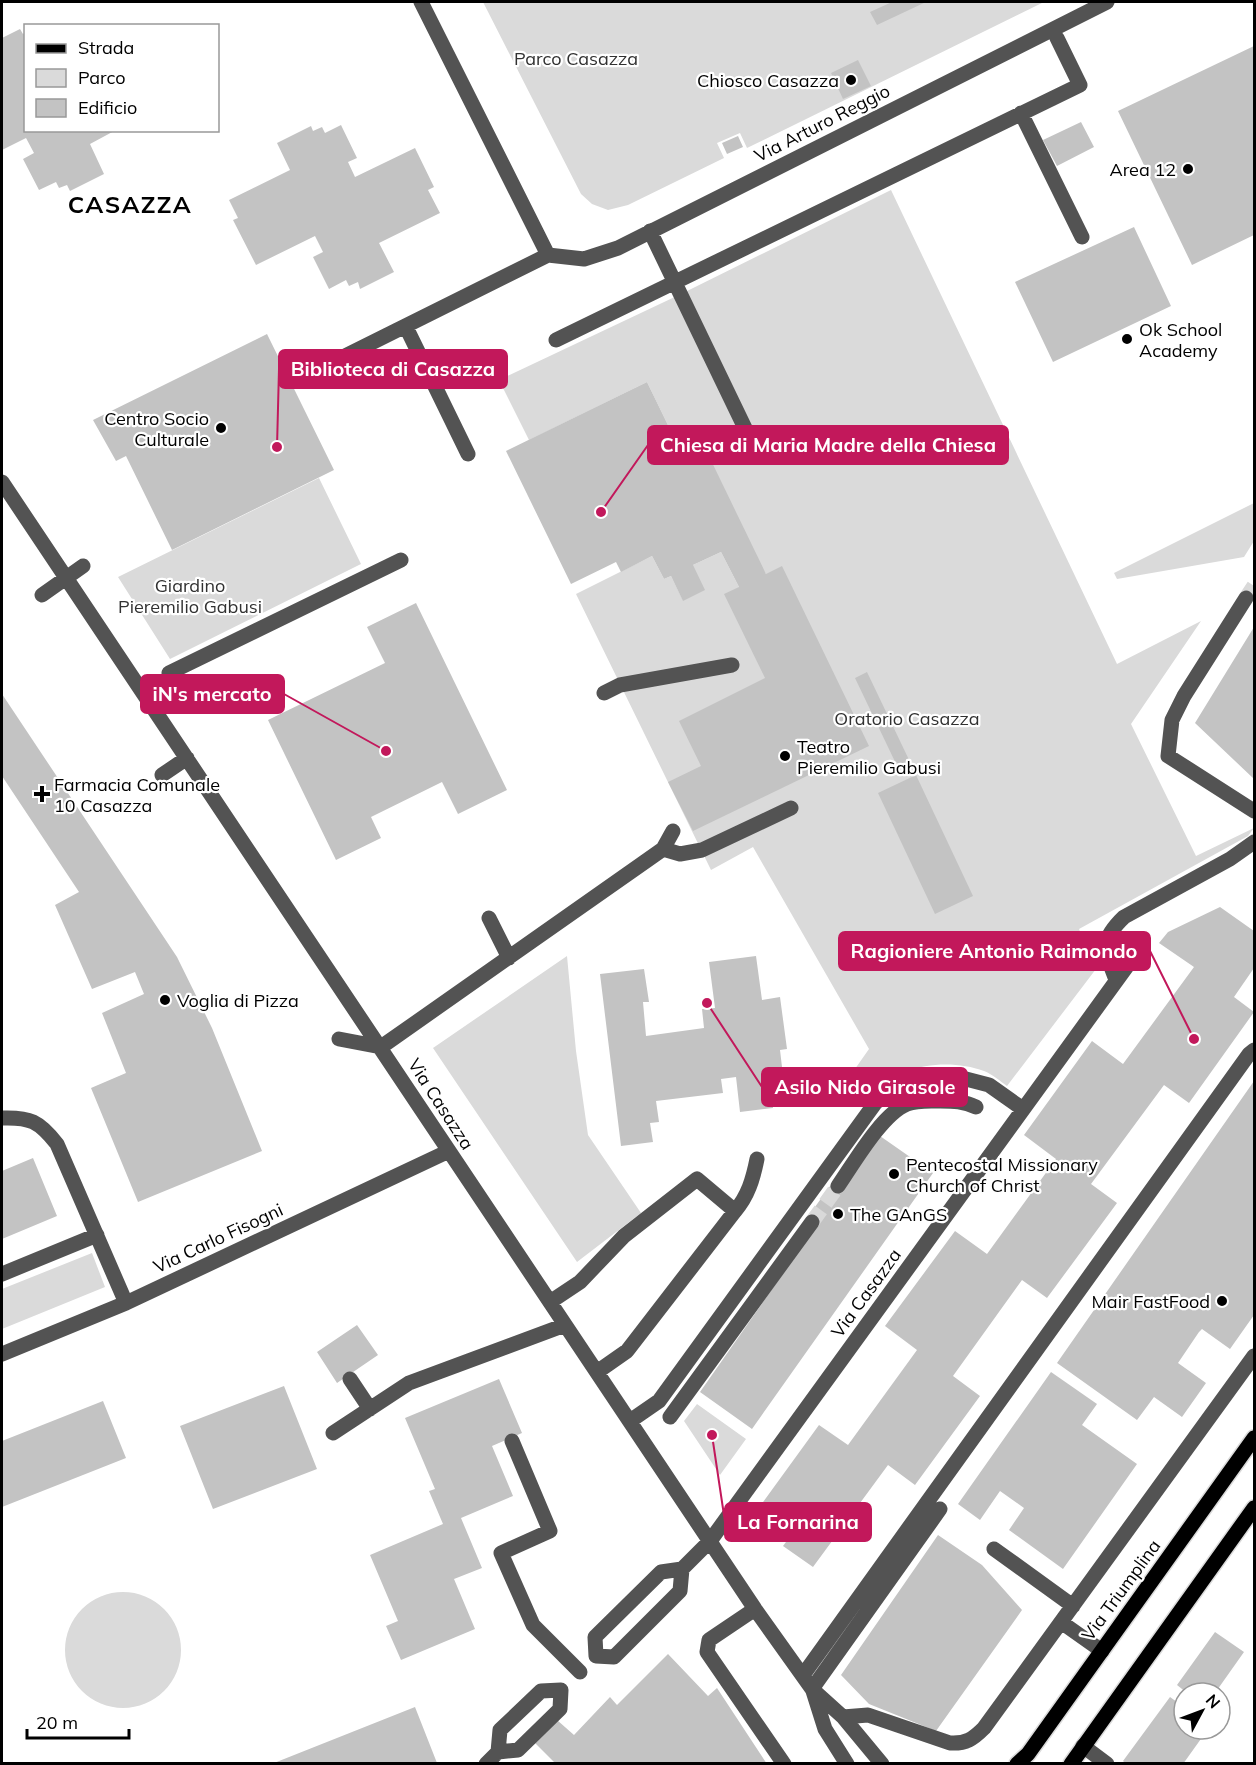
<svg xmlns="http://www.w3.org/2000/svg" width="1256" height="1765" viewBox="0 0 1256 1765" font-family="Mulish,sans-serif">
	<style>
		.green { fill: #dadada }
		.building { fill: #c3c3c3 }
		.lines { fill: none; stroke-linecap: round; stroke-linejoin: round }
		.minor-tunnel { stroke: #d9d9d9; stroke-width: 15; stroke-dasharray: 15 8; stroke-linecap: butt }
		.major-casing { stroke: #dbdbdb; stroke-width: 18 }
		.minor { stroke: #535353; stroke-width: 15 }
		.major { stroke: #000; stroke-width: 15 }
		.poi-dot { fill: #000; stroke: #fff; stroke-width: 2 }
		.labels { text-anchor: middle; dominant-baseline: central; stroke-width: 4.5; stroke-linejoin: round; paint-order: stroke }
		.park-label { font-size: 18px; fill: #313131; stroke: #fff }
		.poi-label { font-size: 18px; fill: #000; stroke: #fff; text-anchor: start }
		.street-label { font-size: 18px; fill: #000; stroke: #fff }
		.district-label { font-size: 24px; font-weight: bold; letter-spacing: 1.5px; fill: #000; stroke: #fff }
		.leader { fill: none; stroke: #c2185b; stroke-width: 2 }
		.callout-dot { fill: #c2185b; stroke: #fff; stroke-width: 2 }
		.callout { fill: #c2185b; stroke: #c2185b; stroke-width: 2 }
		.callout-label { font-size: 20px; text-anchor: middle; font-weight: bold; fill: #fff }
	</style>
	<rect width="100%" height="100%" fill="#fff"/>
	<path class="green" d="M483,2H1044L747,148L740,133L717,143L724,158L628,205L608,210L592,204L581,194Z
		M891,190L1117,664L1201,621L1131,724L1196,856L1254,828L1248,836L1079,929L1096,969L1007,1086C1000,1081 992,1074 984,1071C948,1058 898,1064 873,1095L850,1076L869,1049L753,847L711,870L576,594L652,556L664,579L671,576L683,600L693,565L721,552L739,587L766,574L684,458L647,382L529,440L499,380L681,294Z
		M319,478L361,564L170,659L118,577Z
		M1254,503V541L1244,557L1117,579L1114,573Z
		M567,956L576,1051L588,1135L641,1213L577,1262L433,1048Z
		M92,1253L105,1287L2,1329V1289Z
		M697,1404L746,1439L720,1475L684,1421Z
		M65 1650a58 58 0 1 1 116 0a58 58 0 1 1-116 0Z"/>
	<path class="building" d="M892,2H926L877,25L870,12Z
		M20,29L23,34L26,32V130H116L90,144L104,174L70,191L67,185L59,188L56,182L39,190L23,159L34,153L26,138L2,150V38Z
		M1254,46V235L1192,265L1118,111Z
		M858,60L871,86L843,99L831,73Z
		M1081,122L1094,147L1057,166L1043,140Z
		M341,125L357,158L348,162L355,177L415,148L434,187L428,190L440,213L379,243L394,272L360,289L358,282L349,286L346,280L329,289L313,257L323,252L315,236L256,265L233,220L238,218L229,200L290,170L277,143L311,126L313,131L322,127L325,133Z
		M738,136L743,147L727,154L722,143Z
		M1134,227L1171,306L1053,362L1015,282Z
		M267,334L334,470L172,550L126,456L116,461L93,420Z
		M647,382L684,458L705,448L766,574L782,566L869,746L693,831L668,782L701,766L679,721L765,678L724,594L739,587L721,552L693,565L705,590L683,601L671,576L664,579L652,556L621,572L616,562L571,584L506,451Z
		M416,603L507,790L458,814L442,782L371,817L381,838L336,860L268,720L385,663L367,627Z
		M1254,627V779L1195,723Z
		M867,672L911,764L899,770L855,678Z
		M2,694L177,957L212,1028L262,1151L138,1202L91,1088L126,1073L102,1013L144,994L135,972L92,989L55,905L79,892L2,776Z
		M916,775L973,896L935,914L878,793Z
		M1220,907L1254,931V968L1234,997L1254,1012L1189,1103L1164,1085L1091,1184L1117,1203L1047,1298L1022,1280L953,1376L980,1396L915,1485L888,1465L813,1567L783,1546L789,1538L755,1513L819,1425L848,1445L917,1350L885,1326L955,1231L987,1254L1056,1159L1024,1135L1092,1041L1123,1064L1194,967L1159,943L1168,932Z
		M756,956L762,1000L780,997L787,1049L780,1050L782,1067L775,1068L778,1088L771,1089L773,1108L740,1112L736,1077L721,1079L723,1093L656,1101L659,1122L650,1123L653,1142L621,1146L600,974L644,969L649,1002H643L646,1036L704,1028L702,1009L715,1008L709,962Z
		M1254,1081V1315L1230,1349L1202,1329L1199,1332L1178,1363L1206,1383L1182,1417L1154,1397L1137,1420L1057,1363Z
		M880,1136L933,1173L752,1429L700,1392L817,1225L807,1218L833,1182Z
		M33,1158L57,1216L2,1239V1171Z
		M357,1325L378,1355L337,1383L317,1352Z
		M1051,1372L1097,1404L1082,1425L1137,1464L1063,1569L1009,1530L1024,1508L1000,1491L980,1520L958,1504Z
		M499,1379L522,1433L492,1446L513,1496L461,1518L482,1568L454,1579L475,1629L401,1660L386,1626L398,1621L370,1555L443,1524L429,1491L435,1489L405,1418Z
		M284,1386L317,1469L213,1509L180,1426Z
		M103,1401L126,1458L2,1507V1441Z
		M938,1535L982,1565L1022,1610L936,1731L869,1704L841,1675Z
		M1215,1632L1244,1652L1215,1693H1187L1177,1685Z
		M668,1654L708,1696L717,1688L767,1764H556L535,1743L557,1720L574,1735L610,1697L617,1705Z
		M1170,1697L1184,1707V1729H1208L1183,1764H1126L1123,1761Z
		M415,1707L437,1763L274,1764V1763Z"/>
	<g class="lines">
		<path class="minor-tunnel" d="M1246,598L1254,586
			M812,1222L838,1186"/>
		<g class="major-casing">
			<path id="major" d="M1017,1764L1028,1754L1254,1438
				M1071,1764L1254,1508"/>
		</g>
		<path class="minor" d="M421,2L548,255
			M1021,113L1082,237
			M650,231L756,451
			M406,327L468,454
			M556,340L1080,85L1057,38
			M321,368L548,255L584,259L618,248L1107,2
			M2,482L755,1609L812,1689L843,1717L882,1764
			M42,595L83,566
			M1246,598L1184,696L1172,720L1168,756L1254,811
			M169,673L401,560
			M604,693L620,685L732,665
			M162,775L187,758
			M663,849L680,854L702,850L791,808
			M489,918L509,958
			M1116,980C1105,950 1098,942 1124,917L1230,859L1254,842
			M339,1039L381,1047L646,861L663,849L673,831
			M2,1118C30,1117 39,1121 57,1144L126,1303
			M838,1186C854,1163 882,1114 907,1104C917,1100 929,1101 940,1101C953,1101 964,1101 976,1107
			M735,1211C748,1196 753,1179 757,1159
			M2,1274L97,1235
			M550,1302L580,1282L624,1236L697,1179L735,1211L627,1351L597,1372
			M2,1354L126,1303L449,1151
			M350,1379L370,1409
			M670,1417L812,1222
			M630,1421L659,1401L876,1102L906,1084L943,1078L966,1079L989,1085L1023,1109
			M333,1433L409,1383L565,1325
			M512,1441L550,1531L501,1553L533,1625L580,1672
			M994,1549L1073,1606
			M682,1569L680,1591L614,1657L596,1656L595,1637L661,1572L682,1569L710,1541L1138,951
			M755,1609L709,1640L707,1652L784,1764
			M1061,1622L1102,1651
			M803,1675L1249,1054L1254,1050
			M812,1689L940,1509
			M561,1690L560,1709L518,1750L498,1752L500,1730L541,1691Z
			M813,1691L825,1729L847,1764
			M843,1717L868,1715L950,1743C966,1744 973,1739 984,1728L1254,1356
			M1083,1746L1107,1764
			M486,1764L498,1752"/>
		<use href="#major" class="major"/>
	</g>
	<g class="poi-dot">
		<circle cx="851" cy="80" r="6"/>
		<circle cx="1188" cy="169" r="6"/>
		<circle cx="1127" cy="339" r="6"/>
		<circle cx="221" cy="428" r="6"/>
		<circle cx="785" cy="756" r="6"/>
		<path d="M39 785h6v6h6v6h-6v6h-6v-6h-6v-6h6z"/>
		<circle cx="165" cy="1000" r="6"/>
		<circle cx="894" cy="1174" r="6"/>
		<circle cx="838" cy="1214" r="6"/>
		<circle cx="1222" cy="1301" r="6"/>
	</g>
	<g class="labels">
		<g class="park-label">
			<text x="576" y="58">Parco Casazza</text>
			<text x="190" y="585">Giardino<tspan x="190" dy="21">Pieremilio Gabusi</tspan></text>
			<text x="907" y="718">Oratorio Casazza</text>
		</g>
		<g class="poi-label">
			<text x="839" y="80" text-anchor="end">Chiosco Casazza</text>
			<text x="1176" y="169" text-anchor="end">Area 12</text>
			<text x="1139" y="329">Ok School<tspan x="1139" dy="21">Academy</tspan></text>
			<text x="209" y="418" text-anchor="end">Centro Socio<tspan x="209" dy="21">Culturale</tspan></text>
			<text x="797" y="746">Teatro<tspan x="797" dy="21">Pieremilio Gabusi</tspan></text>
			<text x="54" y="784">Farmacia Comunale<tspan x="54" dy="21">10 Casazza</tspan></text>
			<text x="177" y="1000">Voglia di Pizza</text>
			<text x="906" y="1164">Pentecostal Missionary<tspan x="906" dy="21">Church of Christ</tspan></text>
			<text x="850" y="1214">The GAnGS</text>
			<text x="1210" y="1301" text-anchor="end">Mair FastFood</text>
		</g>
		<g class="street-label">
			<text transform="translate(822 123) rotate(-27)">Via Arturo Reggio</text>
			<text transform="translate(441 1104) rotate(57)">Via Casazza</text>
			<text transform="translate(218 1238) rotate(-25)">Via Carlo Fisogni</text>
			<text transform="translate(866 1293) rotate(-54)">Via Casazza</text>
			<text transform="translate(1121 1590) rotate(-54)">Via Triumplina</text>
		</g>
		<g class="district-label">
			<text x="130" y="204">CASAZZA</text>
		</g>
	</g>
	<path class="leader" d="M277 447L279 369M601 512L648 445M386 751L284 694M1194 1039L1150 951M707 1003L762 1087M712 1435L725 1522"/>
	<g class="callout-dot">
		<circle cx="277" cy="447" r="6"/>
		<circle cx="601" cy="512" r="6"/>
		<circle cx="386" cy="751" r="6"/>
		<circle cx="1194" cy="1039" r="6"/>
		<circle cx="707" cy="1003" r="6"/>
		<circle cx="712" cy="1435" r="6"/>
	</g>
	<g class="callout">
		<rect x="279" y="350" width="228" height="38" rx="6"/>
		<rect x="648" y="426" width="360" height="38" rx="6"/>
		<rect x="141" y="675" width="143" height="38" rx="6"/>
		<rect x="839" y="932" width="311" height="38" rx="6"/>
		<rect x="762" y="1068" width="205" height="38" rx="6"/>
		<rect x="725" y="1503" width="146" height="38" rx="6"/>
	</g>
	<g class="callout-label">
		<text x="393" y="376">Biblioteca di Casazza</text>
		<text x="828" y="452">Chiesa di Maria Madre della Chiesa</text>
		<text x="212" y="701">iN's mercato</text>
		<text x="994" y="958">Ragioniere Antonio Raimondo</text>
		<text x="865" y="1094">Asilo Nido Girasole</text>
		<text x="798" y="1529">La Fornarina</text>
	</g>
	<rect width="1256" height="1765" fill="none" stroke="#000000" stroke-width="6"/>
	<rect x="24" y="24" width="195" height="108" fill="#ffffff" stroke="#999999" stroke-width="1.5"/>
	<rect x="36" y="44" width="30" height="9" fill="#000000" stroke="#999999" stroke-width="1.5"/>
	<text x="78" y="54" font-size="18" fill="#000000">Strada</text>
	<rect x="36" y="69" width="30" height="18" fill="#dadada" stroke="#999999" stroke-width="1.5"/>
	<text x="78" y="84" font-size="18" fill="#000000">Parco</text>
	<rect x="36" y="99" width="30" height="18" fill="#c3c3c3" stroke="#999999" stroke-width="1.5"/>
	<text x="78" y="114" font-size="18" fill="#000000">Edificio</text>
	<g transform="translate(1202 1711) rotate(49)"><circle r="28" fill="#ffffff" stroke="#999999" stroke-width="1.5"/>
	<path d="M0-4.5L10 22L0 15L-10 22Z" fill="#000000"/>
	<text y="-9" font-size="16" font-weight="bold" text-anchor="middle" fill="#000000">N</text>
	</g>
	<path d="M27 1729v9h102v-9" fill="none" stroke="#000000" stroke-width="3"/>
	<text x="36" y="1729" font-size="18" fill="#000000" stroke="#ffffff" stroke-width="4.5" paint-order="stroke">20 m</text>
</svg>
